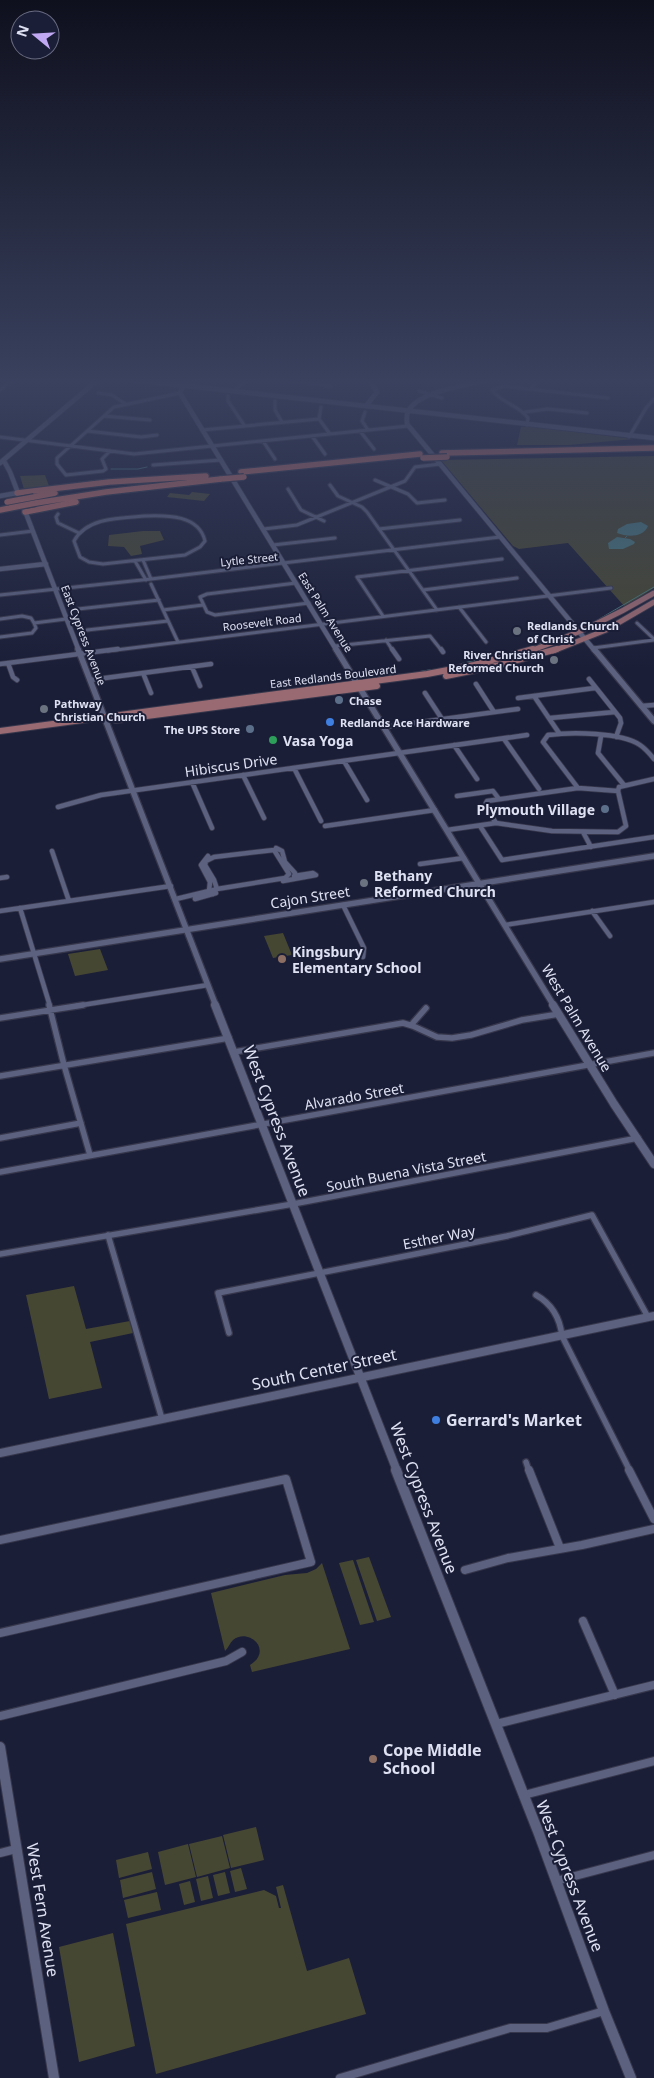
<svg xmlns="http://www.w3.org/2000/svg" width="654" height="2078" viewBox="0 0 654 2078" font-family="'Noto Sans',sans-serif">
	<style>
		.green { fill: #464733 }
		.water { fill: #48777d }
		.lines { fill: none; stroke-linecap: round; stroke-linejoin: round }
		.stream-far1 { stroke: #48777d; stroke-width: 1 }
		.stream { stroke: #48777d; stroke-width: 2 }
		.street-far3-casing { stroke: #36374c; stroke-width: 5 }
		.street-far2-casing { stroke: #36374c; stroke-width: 6 }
		.street-far1-casing { stroke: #36374c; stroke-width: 8 }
		.street-casing { stroke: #36374c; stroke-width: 10 }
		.secondary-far3-casing { stroke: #36374c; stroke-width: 6 }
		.secondary-far2-casing { stroke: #36374c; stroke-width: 8 }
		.secondary-far1-casing { stroke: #36374c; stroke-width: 10 }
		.secondary-casing { stroke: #36374c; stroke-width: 12 }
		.primary-far1-casing { stroke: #36374c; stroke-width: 7 }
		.primary-casing { stroke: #36374c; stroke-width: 8 }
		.highway-casing { stroke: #36374c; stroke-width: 8 }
		.street-far3 { stroke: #5b617e; stroke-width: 3 }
		.street-far2 { stroke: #5b617e; stroke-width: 4.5 }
		.street-far1 { stroke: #5b617e; stroke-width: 5.5 }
		.street { stroke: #5b617e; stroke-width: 8 }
		.secondary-far3 { stroke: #5b617e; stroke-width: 4.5 }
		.secondary-far2 { stroke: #5b617e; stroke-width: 5.5 }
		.secondary-far1 { stroke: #5b617e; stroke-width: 8 }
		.secondary { stroke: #5b617e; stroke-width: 10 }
		.primary-far1 { stroke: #9a6a72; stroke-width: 5 }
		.primary { stroke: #9a6a72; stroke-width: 6 }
		.highway { stroke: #c4706a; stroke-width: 5.5 }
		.highway-bridge-casing { stroke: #36374c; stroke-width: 8; stroke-linecap: butt }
		.highway-bridge { stroke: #c4706a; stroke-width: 5.5 }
		.worship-dot { fill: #6b7280; stroke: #1b1e37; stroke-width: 2 }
		.service-dot { fill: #5c6f8a; stroke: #1b1e37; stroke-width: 2 }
		.shop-dot { fill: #3f7fe0; stroke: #1b1e37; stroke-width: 2 }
		.leisure-dot { fill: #2e9e5b; stroke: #1b1e37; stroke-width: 2 }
		.education-dot { fill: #8d6e63; stroke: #1b1e37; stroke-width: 2 }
		.labels { text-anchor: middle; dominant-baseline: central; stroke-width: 4; stroke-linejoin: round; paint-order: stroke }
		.far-street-label { font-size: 11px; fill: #dee1f2; stroke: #1b1e37 }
		.far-poi-label { font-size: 11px; font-weight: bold; fill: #dee1f2; stroke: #1b1e37; text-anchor: start }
		.poi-label { font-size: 14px; font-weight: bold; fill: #dee1f2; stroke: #1b1e37; text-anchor: start }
		.street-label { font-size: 14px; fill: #dee1f2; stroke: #1b1e37 }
		.near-street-label { font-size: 16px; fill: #dee1f2; stroke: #1b1e37 }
		.near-poi-label { font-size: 16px; font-weight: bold; fill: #dee1f2; stroke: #1b1e37; text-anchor: start }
	</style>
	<rect width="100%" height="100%" fill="#1b1e37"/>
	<path class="green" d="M521,427H532L633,439L569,445H517Z
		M654,456V588L625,607L568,543L519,549L513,546L441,460Z
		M45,475L49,486L24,489L20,476Z
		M192,492L210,494L204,501L167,497L170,493L189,495Z
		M143,531H160L164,540L140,546L142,554L131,556L124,547L108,546L109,535Z
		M283,933L292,955L273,958L264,936Z
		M100,949L108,970L75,976L68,954Z
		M74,1286L86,1329L130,1321L133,1333L90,1342L102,1388L49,1399L26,1295Z
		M369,1557L391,1617L377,1621L356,1560Z
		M353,1560L374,1622L360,1625L339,1563Z
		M322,1563L350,1649L252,1672L250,1665C274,1650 248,1627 233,1640C230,1643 228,1648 225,1651L211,1593L285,1575L307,1573L316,1569Z
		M256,1827L264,1860L231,1868L223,1835Z
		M222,1836L230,1868L197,1877L189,1844Z
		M188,1844L196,1877L165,1885L158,1852Z
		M148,1852L152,1869L119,1878L116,1860Z
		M241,1868L247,1889L235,1892L230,1871Z
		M152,1872L156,1889L123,1898L120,1880Z
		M225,1872L230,1893L218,1896L213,1875Z
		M208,1876L213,1898L201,1901L196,1879Z
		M190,1881L195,1902L184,1905L179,1884Z
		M283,1885L307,1971L349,1958L366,2014L156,2074L126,1924L264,1890L276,1896L279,1908H281L276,1887Z
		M157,1892L161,1910L128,1918L124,1900Z
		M113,1933L135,2046L79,2062L59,1947Z"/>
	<path class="water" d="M641,522L648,526C643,538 627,537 617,533L618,529L627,524Z
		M617,537L630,539L635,542L634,544L623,549H609L608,543Z"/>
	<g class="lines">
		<path class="stream-far1" d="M111,469H138L147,467
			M625,538L627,536
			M589,625L654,587
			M532,647L570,633"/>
		<path class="stream" d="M462,664L479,660
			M420,672L432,670
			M367,679L395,675"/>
		<g class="street-far3-casing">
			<path id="street-far3" d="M273,378L331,386
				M595,378L606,380L617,378
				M369,380L386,378
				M183,386L191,378
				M531,389L538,380L551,378
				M0,390L15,378
				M234,391L243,383L255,378
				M419,391L442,398
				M98,393L112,395L124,403
				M228,396V401L244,425
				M275,401V410L282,422
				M321,407L319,419L330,434
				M365,412L362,421L368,430
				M525,412L548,409L587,413
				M104,416L150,420
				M527,425L528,418C519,405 501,403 492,390L504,386L608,398
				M202,430L319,419
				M87,431L141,437L157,435
				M360,431L374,449
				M312,436L325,454
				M0,437L134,454L408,426
				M629,437L646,408L654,399
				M263,441L275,459
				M110,451L102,459L106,469L103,471L66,475L57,464V458L114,407L180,393
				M153,465L221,460
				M375,480L408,494L417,503L445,500
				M330,485L338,496L362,507L367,512L437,610
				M288,489L301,510L324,521
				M58,514L56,517L58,523L79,533
				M145,516C167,515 199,515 205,541L200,547L185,555L103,564L89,562L80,557L74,541C87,517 121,518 145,516Z
				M264,529L297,525L405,481L415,467L440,464
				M379,529L460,520
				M0,535L33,531
				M273,545L335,538
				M143,560L151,579
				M135,561L146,580
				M296,583L207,594L200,597L207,612L215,615L309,603
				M151,584L178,642
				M423,590L517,578
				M0,595L151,579L500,537
				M459,607L486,642
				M78,609L159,600
				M163,610L203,605
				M383,616L357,577L502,559
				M0,619L22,616L31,618L34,623L66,619
				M637,623L654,639
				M87,630L168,621
				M0,637L32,633L36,628L34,623
				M386,640L393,651
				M335,646L430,636L442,651
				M593,648L654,640
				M108,651L611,588"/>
		</g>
		<g class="street-far2-casing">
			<path id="street-far2" d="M392,649L399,659
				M441,649L443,652
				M8,663L13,677L17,680
				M0,664L118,649
				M192,667L200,686
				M143,673L151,693
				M589,679L620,718L621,723L616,737
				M90,680L211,664
				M476,684L494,712
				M425,693L442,719
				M534,696L559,733
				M518,698L595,688
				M641,706L654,705
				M550,718L615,712
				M384,727L518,709
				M601,736L598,753L624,785
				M504,739L539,789
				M454,745L477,779
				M344,761L367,800
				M294,768L321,821
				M243,775L264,818
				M192,782L212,828
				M578,788L543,742L548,735C571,732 621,732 640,745C646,749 650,754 654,759
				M618,791L619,787L654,779
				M457,796L493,791L499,799
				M58,807L101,795L527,735
				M496,823L485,805L487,801L578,788L618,791
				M325,826L435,810
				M480,826L502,860L654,837
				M447,830L496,823L552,831L618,832L626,826L618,791
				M583,832L591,847
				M276,848L282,851L285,862L295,873L294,879
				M274,850L289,874L285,878L217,889L214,880L205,865L206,861L214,857Z
				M52,851L69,901
				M420,864L464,858
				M0,878L7,877
				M283,881L316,875L313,873L294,876
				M207,892L217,889
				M213,894L217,889
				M176,899L209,891L210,882L201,865L208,856
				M195,899L216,893
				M343,905L364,948L363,957
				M20,908L50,1006
				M0,911L171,886
				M592,911L610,936
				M505,925L654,902
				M76,1006L208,985"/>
		</g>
		<g class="street-far1-casing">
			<path id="street-far1" d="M49,1005L64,1065L90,1155
				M0,1018L83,1005
				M412,1024L426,1008
				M234,1052L403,1023L413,1026L437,1037L452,1038L471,1035L522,1020L559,1014
				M0,1076L229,1038
				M0,1138L81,1123
				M0,1172L654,1053
				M108,1235L162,1419
				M0,1254L293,1204L638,1138
				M536,1295C552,1304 560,1318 562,1336L630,1471
				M229,1333L218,1293L507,1236L592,1215L648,1317
				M526,1462L529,1471"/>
		</g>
		<g class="street-casing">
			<path id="street" d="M529,1470L560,1548
				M629,1470L654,1519
				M0,1540L286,1479L311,1562L0,1633
				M465,1570L508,1558L582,1545L654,1529
				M583,1621L615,1695
				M0,1716L226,1661L242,1652
				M496,1724L654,1685
				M524,1795L654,1761
				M0,1853L16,1849
				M556,1881L654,1855
				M340,2078L510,2028H547L604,2011"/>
		</g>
		<g class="secondary-far3-casing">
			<path id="secondary-far3" d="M116,378L654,438
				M494,378C473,385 417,390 408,412C406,415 407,421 407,424L595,651
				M183,386L180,393L337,651
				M366,406L377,392L368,378
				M4,461L10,472L79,651
				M0,463L100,378
				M0,496L17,493
				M0,569L46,564"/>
		</g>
		<g class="secondary-far2-casing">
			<path id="secondary-far2" d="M78,649L216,1006
				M336,649L554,1006
				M594,649L654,721
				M0,959L654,856"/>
		</g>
		<g class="secondary-far1-casing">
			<path id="secondary-far1" d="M215,1005L397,1471
				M553,1005L614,1104L654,1164
				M0,1453L654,1316"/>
		</g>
		<g class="secondary-casing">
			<path id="secondary" d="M396,1470L539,1834L604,2011L631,2078
				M0,1747L54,2078"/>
		</g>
		<g class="primary-far1-casing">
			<path id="primary-far1" d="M530,651C576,635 612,618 654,593
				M553,651L606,630L654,602"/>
		</g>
		<g class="primary-casing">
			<path id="primary" d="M446,676L500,665L557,649
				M116,720L377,686
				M0,731L427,674L474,665L533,649"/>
		</g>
		<g class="highway-casing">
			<path id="highway" d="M442,453L654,448
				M241,472L420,454
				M17,493L109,482L206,476
				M34,497L55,493
				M36,503L106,492L221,479
				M0,510L10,508
				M25,512L76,502"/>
		</g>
		<use href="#street-far3" class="street-far3"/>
		<use href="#street-far2" class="street-far2"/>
		<use href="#street-far1" class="street-far1"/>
		<use href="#street" class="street"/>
		<use href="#secondary-far3" class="secondary-far3"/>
		<use href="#secondary-far2" class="secondary-far2"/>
		<use href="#secondary-far1" class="secondary-far1"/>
		<use href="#secondary" class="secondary"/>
		<use href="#primary-far1" class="primary-far1"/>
		<use href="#primary" class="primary"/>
		<use href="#highway" class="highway"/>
		<g class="highway-bridge-casing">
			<path id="highway-bridge" d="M423,458L447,457
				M221,479L244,477
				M7,502L34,497
				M10,508L36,503"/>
		</g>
		<use href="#highway-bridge" class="highway-bridge"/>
	</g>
	<linearGradient id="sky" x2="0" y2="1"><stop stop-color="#0f101e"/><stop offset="0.57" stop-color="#39415e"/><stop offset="1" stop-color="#39415e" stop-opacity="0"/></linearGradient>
	<rect width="654" height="669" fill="url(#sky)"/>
	<g class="worship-dot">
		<circle cx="517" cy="631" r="5"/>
		<circle cx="554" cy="660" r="5"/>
		<circle cx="44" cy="709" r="5"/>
		<circle cx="364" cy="883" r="5"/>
	</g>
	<g class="service-dot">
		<circle cx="339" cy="700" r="5"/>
		<circle cx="250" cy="729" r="5"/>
		<circle cx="605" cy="809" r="5"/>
	</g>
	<g class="shop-dot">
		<circle cx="330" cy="722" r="5"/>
		<circle cx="436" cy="1420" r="5"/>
	</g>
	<circle class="leisure-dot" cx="273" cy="740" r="5"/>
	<g class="education-dot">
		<circle cx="282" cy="959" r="5"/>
		<circle cx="373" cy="1759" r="5"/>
	</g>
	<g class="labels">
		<g class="far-street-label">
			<text transform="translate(249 559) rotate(-6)">Lytle Street</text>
			<text transform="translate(326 612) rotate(58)">East Palm Avenue</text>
			<text transform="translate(262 622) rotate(-7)">Roosevelt Road</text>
			<text transform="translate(84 635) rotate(69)">East Cypress Avenue</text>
			<text transform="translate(333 676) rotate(-7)">East Redlands Boulevard</text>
		</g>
		<g class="far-poi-label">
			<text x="527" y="625">Redlands Church<tspan x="527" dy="13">of Christ</tspan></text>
			<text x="544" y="654" text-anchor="end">River Christian<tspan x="544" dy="13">Reformed Church</tspan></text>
			<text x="349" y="700">Chase</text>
			<text x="54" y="703">Pathway<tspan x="54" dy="13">Christian Church</tspan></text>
			<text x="340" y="722">Redlands Ace Hardware</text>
			<text x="240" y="729" text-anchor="end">The UPS Store</text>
		</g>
		<g class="poi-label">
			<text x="283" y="740">Vasa Yoga</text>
			<text x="595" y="809" text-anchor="end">Plymouth Village</text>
			<text x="374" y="875">Bethany<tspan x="374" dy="16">Reformed Church</tspan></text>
			<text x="292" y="951">Kingsbury<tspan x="292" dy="16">Elementary School</tspan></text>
		</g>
		<g class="street-label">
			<text transform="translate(231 765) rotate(-8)">Hibiscus Drive</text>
			<text transform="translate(310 897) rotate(-9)">Cajon Street</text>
			<text transform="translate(577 1018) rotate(59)">West Palm Avenue</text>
			<text transform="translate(354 1096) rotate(-10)">Alvarado Street</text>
			<text transform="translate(406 1171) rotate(-11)">South Buena Vista Street</text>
			<text transform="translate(439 1237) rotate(-11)">Esther Way</text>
		</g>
		<g class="near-street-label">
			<text transform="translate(277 1121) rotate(69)">West Cypress Avenue</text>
			<text transform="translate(324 1369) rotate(-12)">South Center Street</text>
			<text transform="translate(424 1498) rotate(69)">West Cypress Avenue</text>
			<text transform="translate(570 1876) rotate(69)">West Cypress Avenue</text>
			<text transform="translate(43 1910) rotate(81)">West Fern Avenue</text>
		</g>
		<g class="near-poi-label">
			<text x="446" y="1420">Gerrard's Market</text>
			<text x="383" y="1750">Cope Middle<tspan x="383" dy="18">School</tspan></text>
		</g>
	</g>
	<g transform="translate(35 35) rotate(288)"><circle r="24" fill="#1b1e37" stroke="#696c82"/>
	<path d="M0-4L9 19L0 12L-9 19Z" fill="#c1a8f3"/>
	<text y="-8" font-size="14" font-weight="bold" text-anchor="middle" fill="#dee1f2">N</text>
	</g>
</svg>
